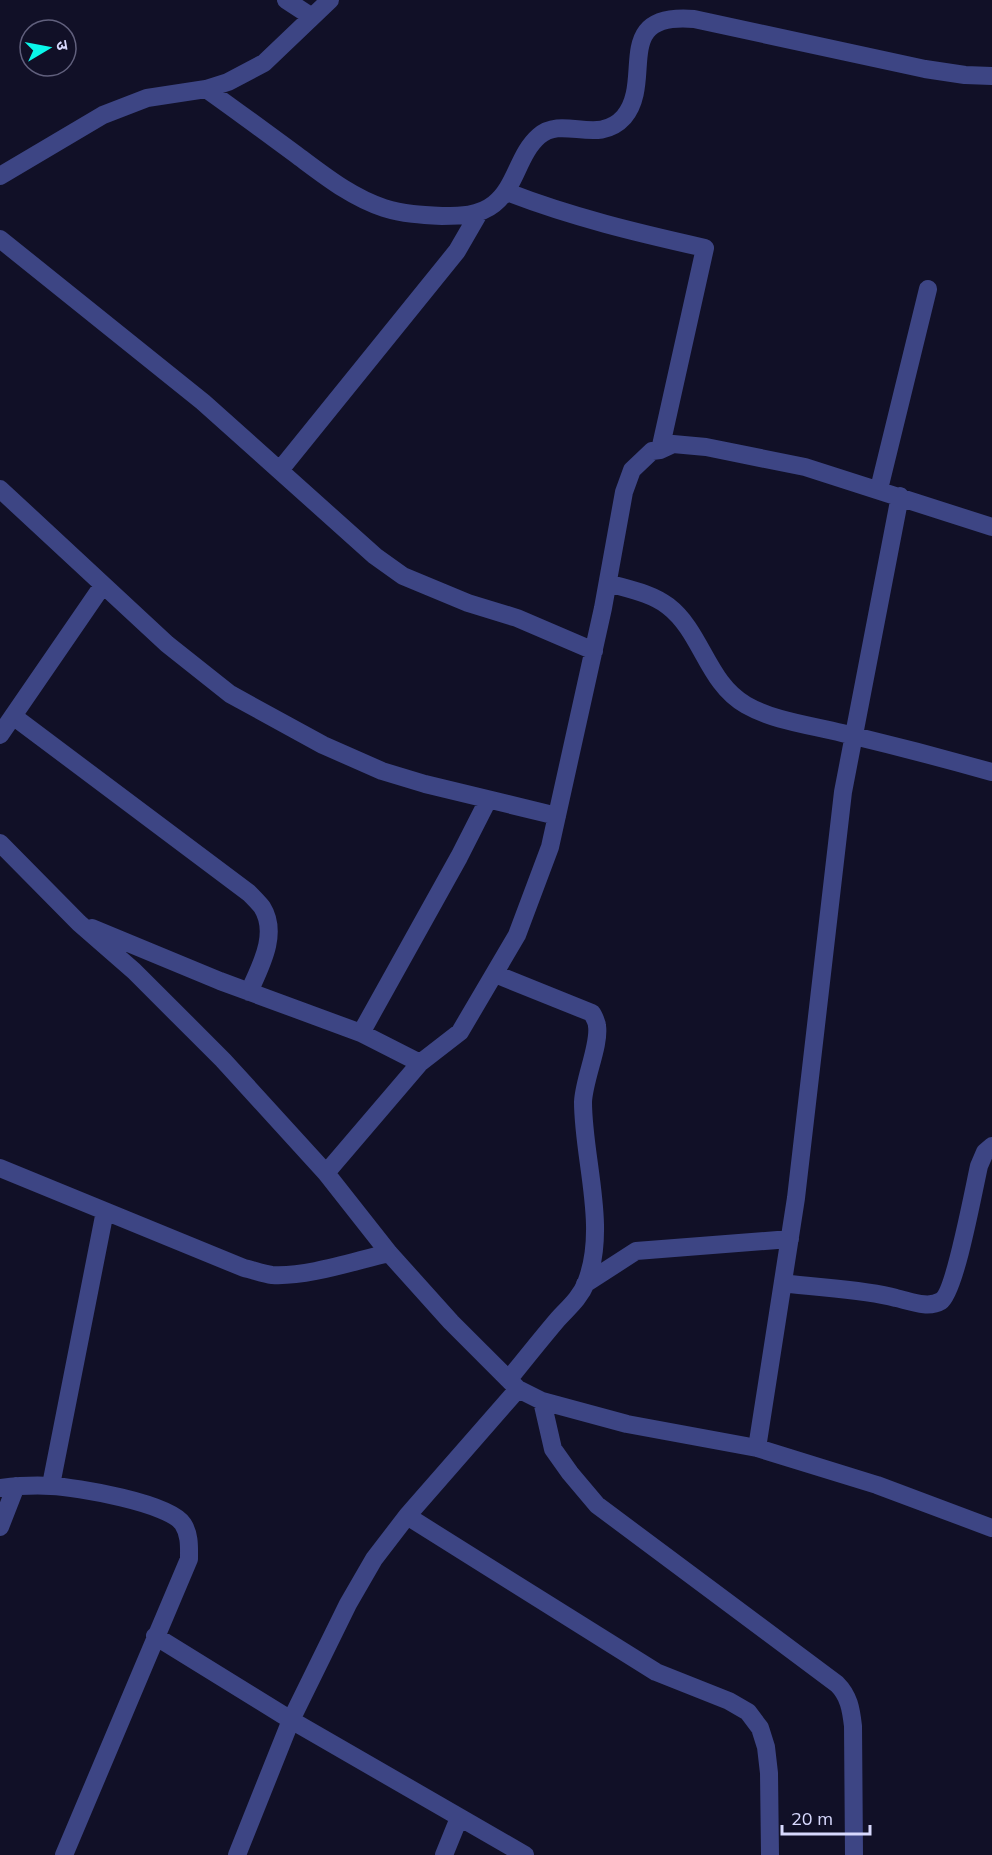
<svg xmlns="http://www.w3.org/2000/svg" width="992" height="1855" viewBox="0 0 992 1855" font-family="Mulish,'Noto Sans Devanagari',sans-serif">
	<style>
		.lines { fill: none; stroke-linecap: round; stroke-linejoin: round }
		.minor { stroke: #3d4584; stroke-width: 18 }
	</style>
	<rect width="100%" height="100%" fill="#111027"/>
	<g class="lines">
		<path class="minor" d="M286,0L312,17
			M206,89C237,111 268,134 298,156C325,176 351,197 384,208C403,214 422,215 442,216C460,216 479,216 494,204C516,187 518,154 539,136C563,115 598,146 624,117C655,80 610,12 694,19L925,69L965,75L992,76
			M0,176L103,115L147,98L206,89L228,82L264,63L330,0
			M507,192C571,217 638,233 705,248L660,450
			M0,239L203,402L375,556L403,576L468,603L517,618L594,651
			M280,470L457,251L479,213
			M0,489L167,644L230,694L323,745L382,771L425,784L557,816
			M879,489L928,289
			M608,583C628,589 651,593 668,606C702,632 707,683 746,705C774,721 810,725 842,733C892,745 942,758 992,772
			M13,716L249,893C253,897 258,902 262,907C279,934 260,967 249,992
			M0,735L103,585
			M0,843L79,923L134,971L223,1060L326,1173L389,1253L451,1322L518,1389L542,1401L627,1424L757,1448L877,1485L992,1528
			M92,928L220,981L361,1033L420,1063
			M495,974L592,1013C594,1017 597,1022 597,1026C600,1045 584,1079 583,1102C583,1159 608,1228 586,1283C580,1298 568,1308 558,1319C541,1339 525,1359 509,1379
			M361,1033L459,857L488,800
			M0,1168L244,1268C253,1270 263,1274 272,1275C308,1277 354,1261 389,1253
			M326,1173L420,1063L460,1032L517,935L550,847L603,608L624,492L632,470L652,451L660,450L673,444L706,447L805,467L992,527
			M783,1283C818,1288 863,1289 896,1298C910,1301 928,1309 941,1301C955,1292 974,1188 979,1166L985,1152L992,1146
			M585,1284L636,1251L790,1239
			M542,1401L553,1449L570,1473L597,1505L837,1684C849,1696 851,1709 853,1726L854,1855
			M757,1448L796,1198L843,792L900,496
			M51,1485L105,1211
			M0,1488C17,1486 34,1485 51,1486C76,1487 170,1503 183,1524C190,1535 189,1547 189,1559L64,1855
			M407,1516L656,1672L729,1701L748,1712L760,1728L766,1747L769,1773L770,1855
			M0,1527L16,1486
			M155,1636L291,1720L525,1855
			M237,1855L291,1720L348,1604L374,1559L407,1516L518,1389
			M444,1855L459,1818"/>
	</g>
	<g transform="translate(48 48) rotate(80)"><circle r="28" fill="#111027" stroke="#61607d" stroke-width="1.5"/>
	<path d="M0-4.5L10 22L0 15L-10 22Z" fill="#0af7ea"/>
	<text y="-9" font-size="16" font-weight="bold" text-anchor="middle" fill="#d8d9fe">उ</text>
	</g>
	<path d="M782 1825v9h88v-9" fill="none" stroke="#d8d9fe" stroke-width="3"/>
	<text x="791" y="1825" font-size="18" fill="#d8d9fe" stroke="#111027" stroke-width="4.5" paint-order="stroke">20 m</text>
</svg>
